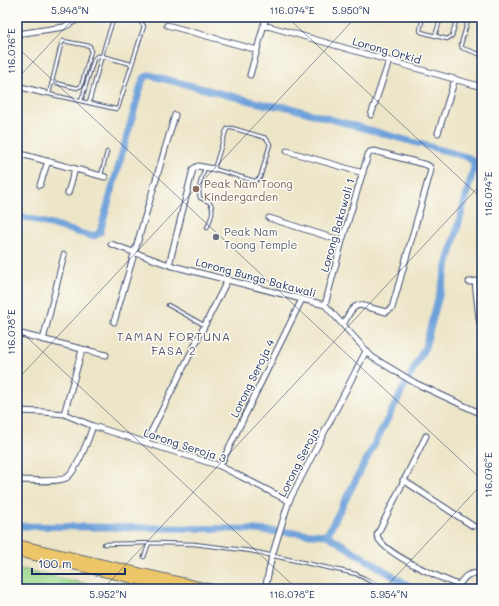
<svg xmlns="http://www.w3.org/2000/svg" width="499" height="606" viewBox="0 0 499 606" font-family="Mali,sans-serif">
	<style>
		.green { fill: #9bd78b; stroke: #5b8374 }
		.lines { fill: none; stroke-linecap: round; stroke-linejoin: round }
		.canal { stroke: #6ea1da; stroke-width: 7 }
		.lane-casing { stroke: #3a4a6e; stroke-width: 4.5 }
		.street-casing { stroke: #3a4a6e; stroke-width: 7 }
		.primary-casing { stroke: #3a4a6e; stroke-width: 10 }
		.lane { stroke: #fff; stroke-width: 2.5 }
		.street { stroke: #fff; stroke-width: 5 }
		.primary { stroke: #ecc669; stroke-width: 8 }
		.ticks { fill: none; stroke: #1b2f5e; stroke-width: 1; stroke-opacity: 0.45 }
		.education-dot { fill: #8d6e63; stroke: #fdfcf7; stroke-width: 1.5 }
		.worship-dot { fill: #6b7280; stroke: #fdfcf7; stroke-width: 1.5 }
		.labels { text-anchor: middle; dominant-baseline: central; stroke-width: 3; stroke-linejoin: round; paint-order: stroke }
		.street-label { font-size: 11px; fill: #1b2f5e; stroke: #fdfcf7 }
		.education-label { font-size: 11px; fill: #785e54; stroke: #fdfcf7; text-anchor: start }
		.worship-label { font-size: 11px; fill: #5b616d; stroke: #fdfcf7; text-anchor: start }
		.neighbourhood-label { font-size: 12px; letter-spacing: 1px; fill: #5e5971; stroke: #fdfcf7 }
		.neatline { fill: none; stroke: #1b2f5e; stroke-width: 1.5 }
		.ticks-label { font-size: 10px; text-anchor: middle; fill: #1b2f5e }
	</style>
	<rect width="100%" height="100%" fill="#fdfcf7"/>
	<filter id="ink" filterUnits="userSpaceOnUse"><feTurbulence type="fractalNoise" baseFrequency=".025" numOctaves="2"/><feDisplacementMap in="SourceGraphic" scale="8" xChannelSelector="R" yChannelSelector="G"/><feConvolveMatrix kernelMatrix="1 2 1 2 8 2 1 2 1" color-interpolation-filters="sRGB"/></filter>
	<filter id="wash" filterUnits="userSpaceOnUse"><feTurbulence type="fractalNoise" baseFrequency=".012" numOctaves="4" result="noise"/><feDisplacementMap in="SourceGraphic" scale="16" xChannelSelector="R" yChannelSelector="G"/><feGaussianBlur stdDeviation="0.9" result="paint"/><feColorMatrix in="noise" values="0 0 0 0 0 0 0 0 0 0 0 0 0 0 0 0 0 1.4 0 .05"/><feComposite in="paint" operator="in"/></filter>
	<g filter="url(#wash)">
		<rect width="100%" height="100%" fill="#ede5c7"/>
		<path class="green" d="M17,568L109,589H17Z"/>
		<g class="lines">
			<path class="canal" d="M17,215L91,236L96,235L100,232L142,82L144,78L149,75L267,105L287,107L467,157L473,161L474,167L425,347L327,535
				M17,526L241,529L327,535L414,589"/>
		</g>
	</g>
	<g filter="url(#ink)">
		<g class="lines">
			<g class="lane-casing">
				<path id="lane" d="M423,17L420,30L421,32L447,39L452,36L457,17
					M469,17L461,44L462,48L482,55
					M435,36L441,17
					M44,93L116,109L118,108L144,26L139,20L127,17
					M49,94L61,45L63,41L90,46L91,51L81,86L77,88L52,82
					M81,101L94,59L97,56H102L131,64
					M89,103L105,45L114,17
					M228,128H232L266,138L270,144L260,178L255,181L214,169L226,131Z
					M205,168C202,178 197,187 200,198C202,199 206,200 209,202C216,208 210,221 207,228
					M101,175L107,152
					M168,305L204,325
					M104,544L158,543L194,544L251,551L356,574L385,589
					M144,557L149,543"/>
			</g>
			<g class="street-casing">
				<path id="street" d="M167,25L257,50
					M264,25L482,87
					M17,34L64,27L82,17
					M250,75L266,17
					M17,86L44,93
					M371,115L389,61
					M438,133L455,79
					M287,151L363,173
					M17,153L105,177
					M40,185L48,161
					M68,193L75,169
					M269,218L342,241
					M111,244L169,265L325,305L372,357L415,383L482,414
					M169,265L193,169L198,166L214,169
					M475,281L479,318L482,332
					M469,282L482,281
					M325,305L342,241L368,155L370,152L374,151L427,165L430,167L431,170L392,308L386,312L360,305C351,306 347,318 343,325
					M114,322L175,115
					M17,333L106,355
					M43,340L64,255
					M17,411L44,412L64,414L93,426L220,466L289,501
					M64,414L82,350
					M426,436L377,535C381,553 441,578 458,585
					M146,442L228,279
					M220,466L302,299
					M17,480C28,480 57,483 66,478C76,473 89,438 93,426
					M403,480L473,526
					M265,589L272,556L289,501L366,351
					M456,589C465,576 466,573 482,573"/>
			</g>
			<g class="primary-casing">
				<path id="primary" d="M17,544L212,589
					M17,552L176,589"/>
			</g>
			<use href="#lane" class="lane"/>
			<use href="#street" class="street"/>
			<use href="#primary" class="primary"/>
		</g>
	</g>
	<path class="ticks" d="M287,17L482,199M17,47L482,480M17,79L75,17M17,328L297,589M17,380L356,17M103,589L482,183M384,589L482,484"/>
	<circle class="education-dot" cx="196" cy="189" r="4"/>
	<circle class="worship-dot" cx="216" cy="237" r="4"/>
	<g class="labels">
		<g class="street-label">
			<text transform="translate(387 50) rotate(16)">Lorong Orkid</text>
			<text transform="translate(337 225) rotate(-74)">Lorong Bakawali 1</text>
			<text transform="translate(256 277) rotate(15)">Lorong Bunga Bakawali</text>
			<text transform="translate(252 378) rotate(-64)">Lorong Seroja 4</text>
			<text transform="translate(185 445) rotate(18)">Lorong Seroja 3</text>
			<text transform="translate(298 462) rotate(-63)">Lorong Seroja</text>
		</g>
		<g class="education-label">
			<text x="204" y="183">Peak Nam Toong<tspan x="204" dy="13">Kindergarden</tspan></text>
		</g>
		<g class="worship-label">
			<text x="224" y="231">Peak Nam<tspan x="224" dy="13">Toong Temple</tspan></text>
		</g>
		<g class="neighbourhood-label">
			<text x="174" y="336">TAMAN FORTUNA<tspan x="174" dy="14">FASA 2</tspan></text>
		</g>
	</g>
	<rect width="499" height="606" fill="none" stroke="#fdfcf7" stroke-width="44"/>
	<path d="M32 568v6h93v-6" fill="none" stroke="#1b2f5e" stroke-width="2"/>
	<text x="38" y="568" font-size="12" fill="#1b2f5e" stroke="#fdfcf7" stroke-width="3" paint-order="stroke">100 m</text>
	<rect x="22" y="22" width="455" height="562" class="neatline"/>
	<g class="ticks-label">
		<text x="70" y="14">5.948°N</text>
		<text x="292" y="14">116.074°E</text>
		<text x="351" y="14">5.950°N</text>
		<text transform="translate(11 51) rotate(-90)" y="4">116.076°E</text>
		<text transform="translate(488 194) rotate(-90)" y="4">116.074°E</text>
		<text transform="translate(11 332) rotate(-90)" y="4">116.078°E</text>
		<text transform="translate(488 475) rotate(-90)" y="4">116.076°E</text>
		<text x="108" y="598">5.952°N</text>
		<text x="292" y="598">116.078°E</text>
		<text x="389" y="598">5.954°N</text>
	</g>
</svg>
